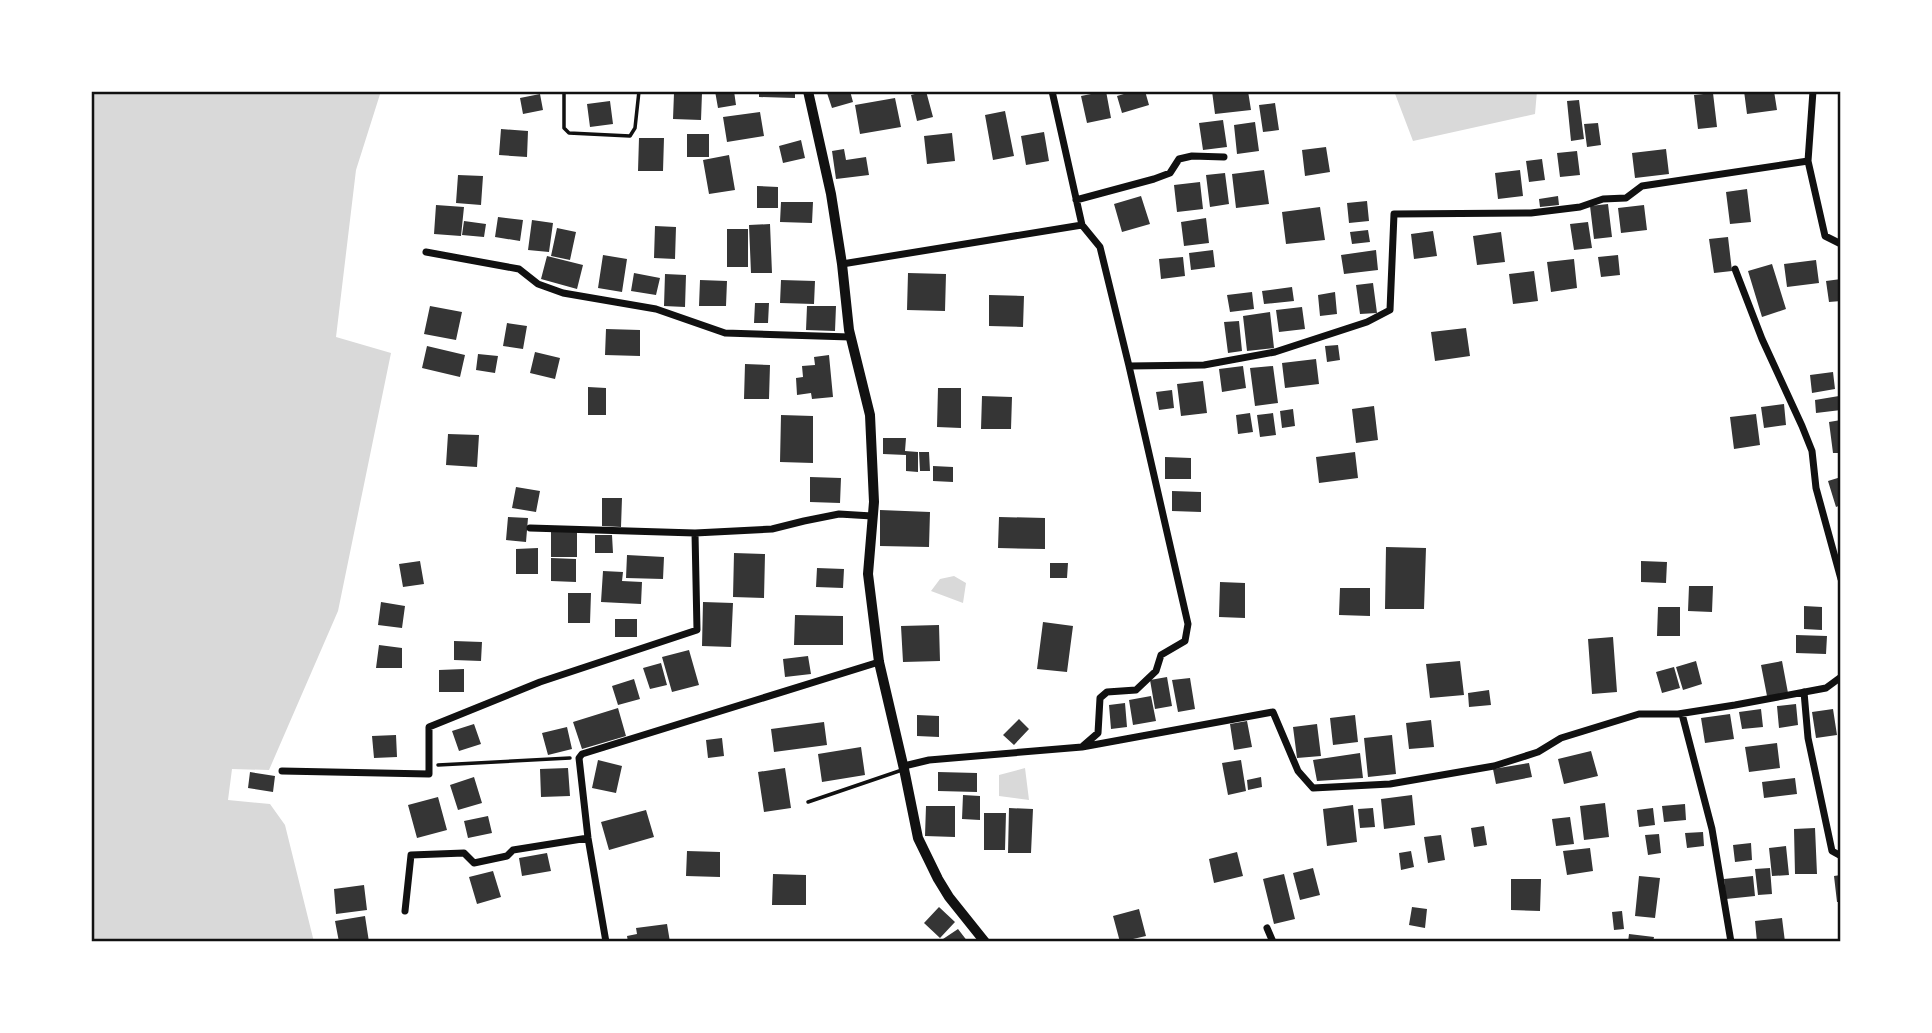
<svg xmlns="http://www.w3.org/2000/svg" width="1932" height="1033" viewBox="0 0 1932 1033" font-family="Barlow,sans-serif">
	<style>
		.water { fill: #d9d9d9 }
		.building { fill: #353535 }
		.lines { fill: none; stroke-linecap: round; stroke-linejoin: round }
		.path { stroke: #111; stroke-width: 3.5 }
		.service { stroke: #111; stroke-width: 3.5 }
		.minor { stroke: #111; stroke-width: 7 }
		.secondary { stroke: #111; stroke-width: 10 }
		.neatline { fill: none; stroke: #111; stroke-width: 2.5 }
	</style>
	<rect width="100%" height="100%" fill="#fff"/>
	<path class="water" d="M91,91H381L356,170L336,337L391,353L338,611L269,770L232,769L228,800L270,804L285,825L314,942H91Z
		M1394,91H1537L1535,114L1413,141Z
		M954,576L966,583L963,603L931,591L940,579Z
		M1025,768L1029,800L999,796V775Z"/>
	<path class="building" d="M715,91H734L736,105L718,108Z
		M759,91H795V98L759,97Z
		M833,91H850L853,102L832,108L827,93Z
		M926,91L933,117L917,121L911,95Z
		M1106,91L1111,118L1087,123L1081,96Z
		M1134,91H1145L1149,105L1122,113L1117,96Z
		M1212,91H1248L1251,110L1215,114Z
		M1744,91H1774L1777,110L1747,114Z
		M674,93H702L701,120L673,119Z
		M1713,93L1717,127L1698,129L1694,95Z
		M540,94L543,110L523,114L520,98Z
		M895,98L901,127L860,134L855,105Z
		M1579,100L1584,139L1571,141L1567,101Z
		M610,101L613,124L590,127L587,104Z
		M1275,103L1279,130L1263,132L1259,105Z
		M1005,111L1014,156L993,160L985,115Z
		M760,112L764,136L727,142L723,117Z
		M1223,120L1227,147L1203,150L1199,123Z
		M1255,122L1259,151L1237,154L1234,125Z
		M1598,123L1601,145L1587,147L1584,124Z
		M501,129L528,131L527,157L499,155Z
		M1044,132L1049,161L1026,165L1021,136Z
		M952,133L955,161L927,164L924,136Z
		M687,134H709V157H687Z
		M639,138H664L663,171H638Z
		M801,140L805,158L783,163L779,146Z
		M1326,147L1330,172L1305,176L1302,150Z
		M844,149L846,160L866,157L869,175L836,179L832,151Z
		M1666,149L1669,174L1635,178L1632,153Z
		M1577,151L1580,175L1560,177L1557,153Z
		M729,155L735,190L709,194L703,160Z
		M1542,159L1545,180L1529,182L1526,161Z
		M1264,170L1269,204L1236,208L1232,174Z
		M1520,170L1523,196L1498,199L1495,173Z
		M1225,173L1229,204L1210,207L1206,175Z
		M458,175L483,176L481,205L456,203Z
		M1200,182L1203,209L1177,212L1174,185Z
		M757,186L778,187V208H757Z
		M1747,189L1751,222L1730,224L1726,192Z
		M1141,196L1150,224L1122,232L1114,204Z
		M1558,196L1559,205L1540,207L1539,199Z
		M1367,201L1369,221L1349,223L1347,203Z
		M781,202H813L812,223L780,222Z
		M1608,204L1612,237L1594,239L1590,206Z
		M436,205L464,207L461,236L434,234Z
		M1644,205L1647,230L1621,233L1618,208Z
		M1320,207L1325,240L1286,244L1282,212Z
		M498,217L523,220L520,241L495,237Z
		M1206,218L1209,243L1184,246L1181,222Z
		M532,220L553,223L549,252L528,250Z
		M464,221L486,224L484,237L462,235Z
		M1588,222L1592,248L1574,250L1570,224Z
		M770,224L772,273H751L749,225Z
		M655,226L676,227L675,259L654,258Z
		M557,228L576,232L570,260L551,256Z
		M727,229H748V267H727Z
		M1368,230L1370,242L1352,244L1350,232Z
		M1433,231L1437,256L1414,259L1411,234Z
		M1501,232L1505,262L1477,265L1473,236Z
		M1728,237L1732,271L1714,273L1709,239Z
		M1213,250L1215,267L1191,270L1189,253Z
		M1376,250L1378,270L1344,274L1341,255Z
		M603,255L627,259L622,292L598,288Z
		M1618,255L1620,275L1601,277L1598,257Z
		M547,256L583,265L577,289L541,279Z
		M1183,257L1185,276L1161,279L1159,259Z
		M1574,259L1577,288L1551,292L1547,262Z
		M1816,260L1819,283L1787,287L1784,264Z
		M1772,264L1786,309L1762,317L1748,271Z
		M1534,271L1538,301L1513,304L1509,274Z
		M634,273L660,278L656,295L631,291Z
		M908,273L946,274L945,311L907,310Z
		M665,274L686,275L685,307L664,306Z
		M1841,279V301L1829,302L1826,281Z
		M700,280L727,281L726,306H699Z
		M781,280L815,281L814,304L780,303Z
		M1373,283L1377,313L1360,314L1356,285Z
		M1292,287L1294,301L1264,304L1262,291Z
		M1252,292L1254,309L1230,312L1227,295Z
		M1335,292L1337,314L1320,316L1318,295Z
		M989,295L1024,296L1023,327L989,326Z
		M755,303H769L768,323H754Z
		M430,306L462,312L456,340L424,334Z
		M807,306H836L835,331L806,330Z
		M1302,307L1305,329L1279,332L1276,310Z
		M1270,312L1274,348L1247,351L1243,316Z
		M1239,321L1242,351L1228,353L1224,322Z
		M507,323L527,326L523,349L503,346Z
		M1466,328L1470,356L1435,361L1431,332Z
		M606,329L640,330V356L605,355Z
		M1338,345L1340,360L1327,362L1325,346Z
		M427,346L465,355L460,377L422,368Z
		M535,352L560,358L555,379L530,373Z
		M478,354L498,356L495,373L476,370Z
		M829,355L833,397L812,399L811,393L797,395L796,378L803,377L802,366L815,365L814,357Z
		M1316,359L1319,384L1285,388L1282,363Z
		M745,364L770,365L769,399H744Z
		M1243,366L1246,388L1222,392L1219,369Z
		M1273,366L1278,403L1255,406L1250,368Z
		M1833,372L1835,389L1812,393L1810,375Z
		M1203,381L1207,413L1181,416L1177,384Z
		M588,387L606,388V415H588Z
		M938,388H961V428L937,427Z
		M1172,390L1174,408L1159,410L1156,392Z
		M982,396L1012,397L1011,429H981Z
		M1839,396L1841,410L1816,413L1815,400Z
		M1784,404L1786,425L1764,428L1761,407Z
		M1374,406L1378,440L1356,443L1352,409Z
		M1293,409L1295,426L1282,428L1280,411Z
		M1250,413L1253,432L1238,434L1236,415Z
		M1273,413L1276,435L1260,437L1257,415Z
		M1756,414L1760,445L1734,449L1730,417Z
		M781,415L813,416V463L780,462Z
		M1841,420V453H1833L1829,422Z
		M448,434L479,435L477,467L446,465Z
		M883,438H906L905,451L918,452V472L906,471V455L883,454Z
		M919,452H929L930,471H920Z
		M1355,452L1358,478L1319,483L1316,457Z
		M1165,457L1191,458V479H1165Z
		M933,466L953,467V482L933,481Z
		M810,477L841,478L840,503L810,502Z
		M1841,477V505L1836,507L1828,481Z
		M516,487L540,491L536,512L512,508Z
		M1172,491L1201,492V512L1172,511Z
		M602,498H622L621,527L602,526Z
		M880,510L930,512L929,547L880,546Z
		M508,517L528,518L526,542L506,540Z
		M999,517L1045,518V549L998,548Z
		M551,531H577V557H551Z
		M595,535H612L613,553H595Z
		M1386,547L1426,548L1424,609H1385Z
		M538,548V574H516V549Z
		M734,553L765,554L764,598L733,597Z
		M627,555L664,557L663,579L626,578Z
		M551,558L576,559V582L551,581Z
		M420,561L424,584L403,587L399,564Z
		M1641,561L1667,562L1666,583L1641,582Z
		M1050,563H1068L1067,578H1050Z
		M817,568L844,569L843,588L816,587Z
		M603,571L623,572L622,581L642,582L641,604L601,602Z
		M1220,582L1245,583V618L1219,617Z
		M1689,586H1713L1712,612L1688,611Z
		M1340,588H1370V616L1339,615Z
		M568,593H591L590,623H568Z
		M381,602L405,606L402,628L378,625Z
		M703,602L733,603L731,647L702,646Z
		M1804,606L1822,607V630L1804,629Z
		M1658,607H1680V636H1657Z
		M795,615L843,616V645H794Z
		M615,619H637V637H615Z
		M1043,622L1073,626L1067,672L1037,669Z
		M939,625L940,661L903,662L901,626Z
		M1796,635L1827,636L1826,654L1796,653Z
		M1613,637L1617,692L1592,694L1588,639Z
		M454,641L482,642L481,661L454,660Z
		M379,645L402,648V668H376Z
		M689,650L699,685L672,692L662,657Z
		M808,656L811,674L785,677L783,659Z
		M1460,661L1464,695L1430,698L1426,664Z
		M1696,661L1702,684L1683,690L1676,667Z
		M1782,661L1788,693L1767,696L1761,665Z
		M661,663L667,685L650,689L643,668Z
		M1674,667L1680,688L1662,693L1656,672Z
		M464,669V692H439V670Z
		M1167,677L1172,706L1155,709L1150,680Z
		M1190,678L1195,709L1178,712L1172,680Z
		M634,679L640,699L618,705L612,686Z
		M1489,690L1491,705L1469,707L1468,693Z
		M1151,696L1156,721L1133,725L1129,700Z
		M1125,703L1127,727L1111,729L1109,705Z
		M1796,704L1798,725L1779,728L1777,706Z
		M618,708L626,736L582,749L573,722Z
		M1761,709L1763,727L1742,729L1739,712Z
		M1833,709L1837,735L1816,738L1812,712Z
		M1730,714L1734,739L1705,743L1701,718Z
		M917,715L939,716V737L917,736Z
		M1355,715L1358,742L1333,745L1330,718Z
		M1019,719L1029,729L1014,745L1003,735Z
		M1431,720L1434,747L1409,749L1406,723Z
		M1247,721L1252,747L1234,750L1230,724Z
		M824,722L827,745L774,752L771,729Z
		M474,724L481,744L459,751L452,731Z
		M1317,724L1321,756L1297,758L1293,727Z
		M567,727L572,749L548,755L542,733Z
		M396,735L397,757L374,758L372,736Z
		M1392,735L1396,774L1368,777L1364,738Z
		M722,738L724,756L708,758L706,740Z
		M1777,743L1780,768L1749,772L1745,747Z
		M861,747L865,775L822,782L818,754Z
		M1591,751L1598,776L1564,784L1558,759Z
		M1360,753L1363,778L1317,781L1313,760Z
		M598,760L622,766L616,793L592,788Z
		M1241,760L1246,791L1228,795L1222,763Z
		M1529,763L1532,777L1496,784L1493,769Z
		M568,768L570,796L541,797L540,769Z
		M785,768L791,808L764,812L758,772Z
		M250,772L275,776L273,792L248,788Z
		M938,772L977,773V792L938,791Z
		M474,777L482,803L458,810L450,785Z
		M1261,777L1262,787L1248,790L1247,780Z
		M1795,778L1797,794L1764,798L1762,782Z
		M963,795L980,796V820L962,819Z
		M1412,795L1415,825L1384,829L1381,799Z
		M438,797L447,830L417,838L408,805Z
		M1605,803L1609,837L1584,840L1580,806Z
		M1685,804L1686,820L1664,822L1662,806Z
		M1353,805L1357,842L1327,846L1323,809Z
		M926,806H955V837L925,836Z
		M1009,808L1033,809L1031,853H1008Z
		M1373,808L1375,827L1360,828L1358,809Z
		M1653,808L1655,825L1639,827L1637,810Z
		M646,810L654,837L609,850L601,822Z
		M984,813H1006L1005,850H984Z
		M488,816L492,833L468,838L464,821Z
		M1570,817L1574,844L1556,846L1552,819Z
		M1484,826L1487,845L1474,847L1471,828Z
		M1815,828L1817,874H1795L1794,829Z
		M1703,832L1704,846L1687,848L1685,833Z
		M1659,834L1661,853L1648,855L1645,835Z
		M1441,835L1445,860L1428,863L1424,837Z
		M1751,843L1752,860L1735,862L1733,845Z
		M1786,846L1789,875L1772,876L1769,848Z
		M1590,848L1593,871L1567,875L1563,851Z
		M687,851L720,852V877L686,876Z
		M1411,851L1414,867L1401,870L1399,853Z
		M1237,852L1243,876L1214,883L1209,859Z
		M547,853L551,871L522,876L519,858Z
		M1313,868L1320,895L1300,900L1293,873Z
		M1770,868L1772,894L1758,895L1755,869Z
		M493,871L501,897L477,904L469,877Z
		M773,874L806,875V905H772Z
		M1284,874L1295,919L1274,924L1263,879Z
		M1841,875V902H1837L1834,876Z
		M1639,876L1660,878L1655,918L1635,916Z
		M1753,876L1755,896L1726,899L1724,879Z
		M1511,879H1541L1540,911L1511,910Z
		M364,885L367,910L336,914L334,889Z
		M939,907L955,922L940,938L924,923Z
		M1412,907L1427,909L1425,928L1409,925Z
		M1139,909L1146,936L1120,942L1113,916Z
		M1622,911L1624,929L1614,930L1612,912Z
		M365,916L369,942H339L335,921Z
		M1782,918L1785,942H1757L1755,921Z
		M667,924L670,942H628L627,936L637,934L636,928Z
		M958,929L968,942H945L943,939Z
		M1629,934L1654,937L1653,942H1628Z"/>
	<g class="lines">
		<path class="path" d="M564,91V128L569,133L630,136L635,128L639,91
			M438,765L570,758"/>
		<path class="service" d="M808,802L902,770"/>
		<path class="minor" d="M1052,91L1082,225
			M1808,161L1813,91
			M1076,200L1154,179L1170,173L1179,159L1192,156L1224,157
			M426,252L519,269L538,284L563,293L656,309L725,333L850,337
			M842,264L1082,225L1100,247L1129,366L1204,365L1275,352L1367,322L1390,310L1394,214L1531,213L1580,207L1603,199L1626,198L1642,186L1808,161L1825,236L1841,244
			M1735,269L1762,339L1802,426L1812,451L1816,488L1841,579
			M530,528L695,533
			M1804,692L1808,738L1832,851L1841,856
			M1682,714L1712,829L1731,942
			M1083,746L1098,733L1100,698L1107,692L1136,690L1156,671L1161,655L1185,641L1188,624L1129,366
			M904,766L929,760L1082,747L1273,712L1298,771L1313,788L1390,784L1494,766L1538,752L1561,738L1639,714H1678L1735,705L1826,688L1841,677
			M282,771L429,774V727L540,682L697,630L695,533L772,529L804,521L839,514L872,516
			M405,911L411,855L464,853L474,863L507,856L513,850L588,838
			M1267,928L1273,942
			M606,942L588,838L579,758L582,754L879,662"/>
		<path class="secondary" d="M808,91L831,194L842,264L849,330L870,415L874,502L868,574L879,662L904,769L918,838L938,879L949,897L985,942"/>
	</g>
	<rect width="1932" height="1033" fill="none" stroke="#ffffff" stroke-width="186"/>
	<rect x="93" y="93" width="1746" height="847" class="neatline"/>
</svg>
